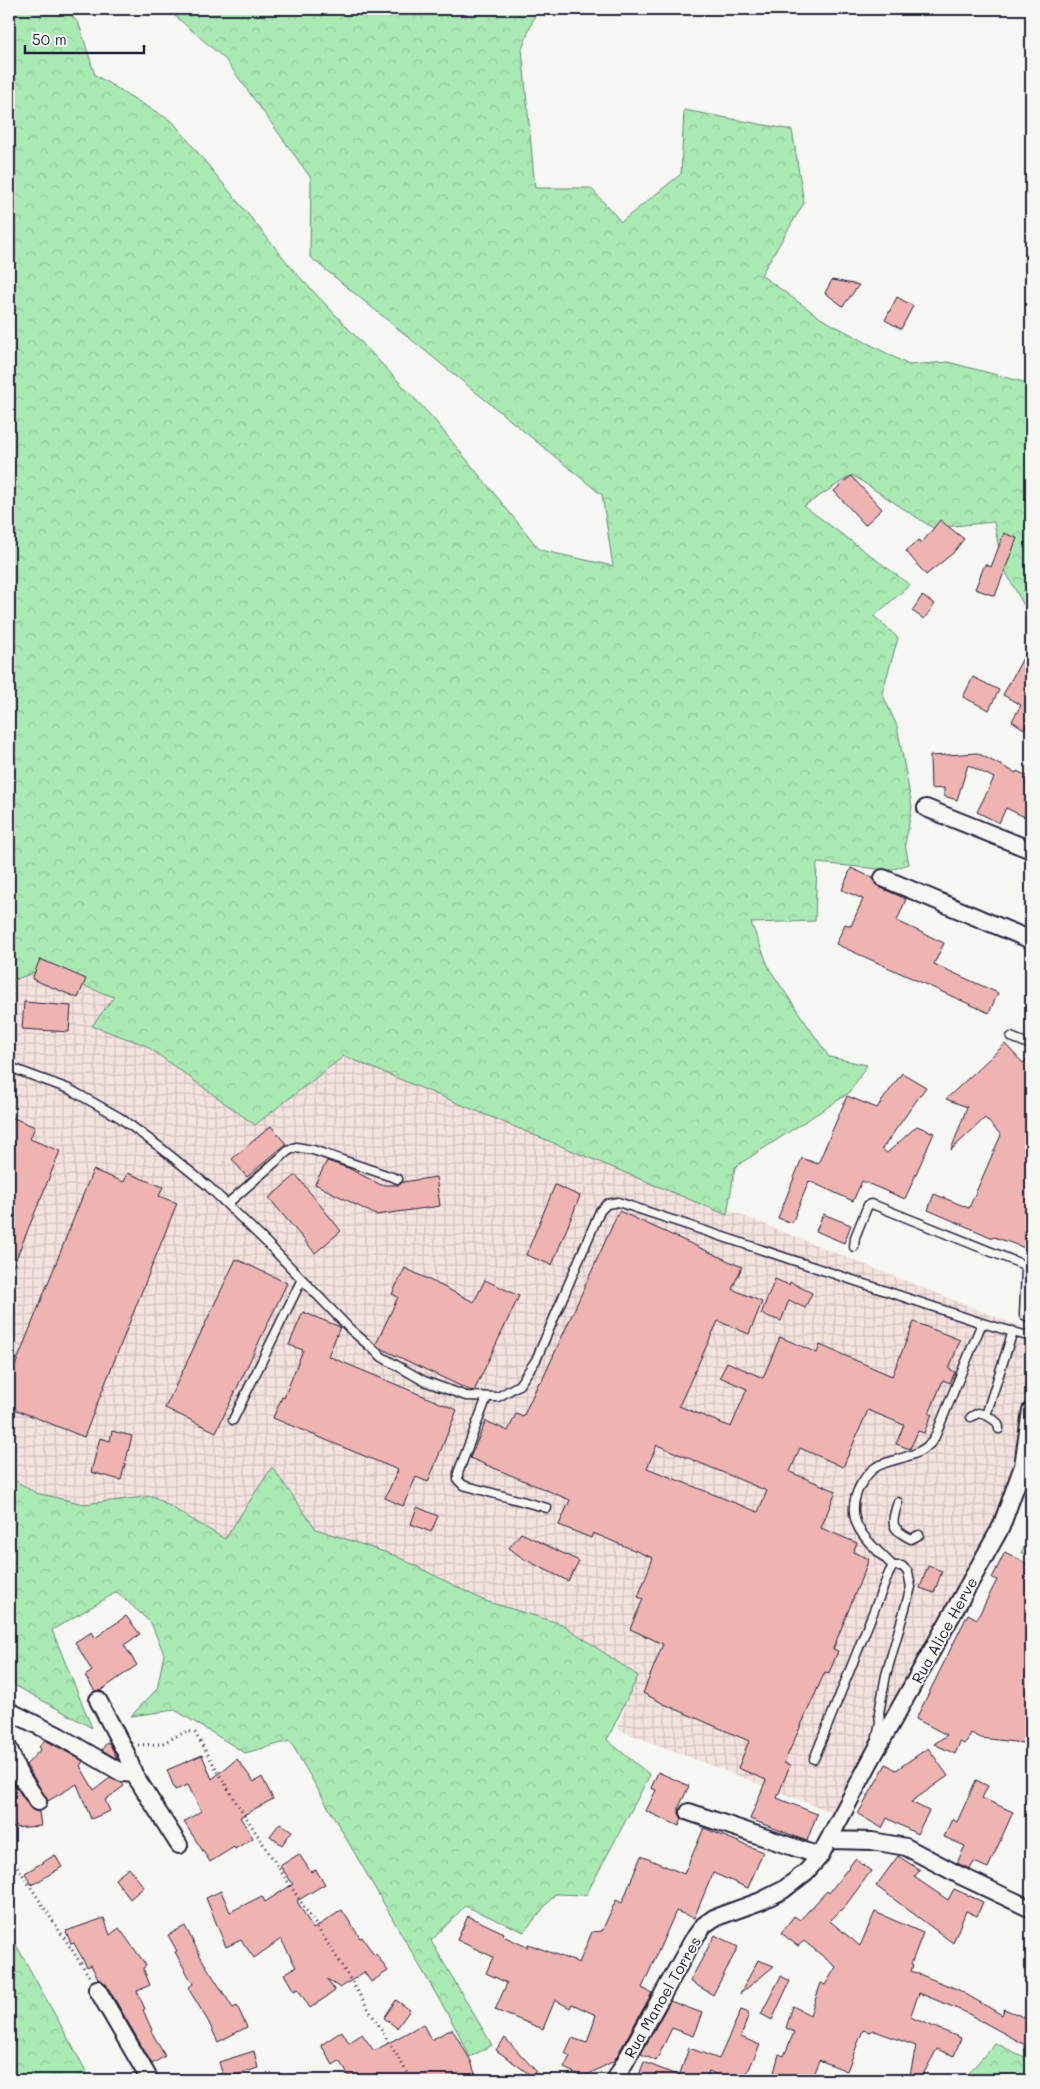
<svg xmlns="http://www.w3.org/2000/svg" width="1040" height="2089" viewBox="0 0 1040 2089" font-family="Mali,sans-serif">
	<style>
		.industrial { fill: url(#industrial-grid) }
		.forest { fill: url(#forest-crowns); stroke: #668677 }
		.building { fill: #efb3b2; stroke: #22223b; fill-rule: evenodd }
		.lines { fill: none; stroke-linecap: round; stroke-linejoin: round }
		.service-casing { stroke: #22223b; stroke-width: 11 }
		.minor-casing { stroke: #22223b; stroke-width: 20 }
		.path { stroke: #22223b; stroke-width: 3; stroke-dasharray: 1 4; stroke-linecap: butt }
		.service { stroke: #f6f6f2; stroke-width: 8 }
		.minor { stroke: #f6f6f2; stroke-width: 16 }
		.labels { text-anchor: middle; dominant-baseline: central; stroke-width: 4; stroke-linejoin: round; paint-order: stroke }
		.street-label { font-size: 15px; fill: #22223b; stroke: #f6f6f2 }
	</style>
	<defs>
		<pattern id="industrial-grid" width="8" height="8" patternUnits="userSpaceOnUse" patternTransform="scale(1.25)"><rect width="8" height="8" fill="#f4e2df"/><path d="M0 4h8M4 0v8" fill="none" stroke="#d1c2c0"/></pattern>
		<pattern id="forest-crowns" width="20" height="18" patternUnits="userSpaceOnUse" patternTransform="scale(1.25)"><rect width="20" height="18" fill="#a9eab3"/><path d="M2 6a3 3 0 1 1 6 0M12 15a3 3 0 1 1 6 0" fill="none" stroke="#91c89b"/></pattern>
	</defs>
	<rect width="100%" height="100%" fill="#f6f6f2"/>
	<filter id="ink" filterUnits="userSpaceOnUse"><feTurbulence type="fractalNoise" baseFrequency=".02" numOctaves="2"/><feDisplacementMap in="SourceGraphic" scale="10" xChannelSelector="R" yChannelSelector="G"/><feConvolveMatrix kernelMatrix="1 2 1 2 8 2 1 2 1" color-interpolation-filters="sRGB"/></filter>
	<g filter="url(#ink)">
		<path class="industrial" d="M39,970L114,998L92,1026L145,1045L255,1125L344,1056L1031,1331V1355L1008,1493L836,1814L617,1729L637,1676L562,1624L485,1601L396,1556L316,1529L273,1467L225,1540L153,1496L84,1504L36,1493L9,1477V982Z"/>
		<path class="forest" d="M9,9H66L79,24L95,75L173,122L295,272L432,417L540,550L613,566L602,495L310,257L311,178L225,59L167,9H537L522,49L535,188H591L621,222L681,174L684,110L792,130L804,203L761,275L822,319L909,365L948,362L1031,384V612L1028,613L1002,565L994,522L933,528L852,475L804,506L910,585L874,616L898,638L882,693L897,726L912,807L905,844L909,864L890,870L817,863L815,921L751,923L770,970L829,1057L867,1065L849,1093L735,1167L727,1215L344,1056L255,1125L145,1045L92,1026L114,997L40,970L9,982Z
			M272,1467L316,1529L396,1556L485,1601L562,1624L638,1676L607,1740L650,1775L586,1895L555,1894L524,1932L465,1906L431,1941L492,2045L470,2057L455,2027L290,1741L245,1753L175,1710L131,1716L157,1689L164,1654L151,1623L117,1592L52,1630L92,1728L9,1682V1477L36,1493L84,1504L153,1496L225,1539Z
			M1031,1533V1556L1021,1553Z
			M9,1932L91,2080H9Z
			M995,2043L1031,2060V2080H963Z"/>
		<path class="building" d="M832,280L859,285L843,306L825,293Z
			M897,297L913,306L901,329L885,320Z
			M851,476L882,509L865,525L834,491Z
			M940,520L964,539L953,553L926,575L906,551L919,540L921,544Z
			M1004,533L1017,538L995,596L975,589L985,564L991,567Z
			M922,596L935,604L924,619L912,611Z
			M1031,643V717L1024,729L1012,721L1021,705L1003,695Z
			M973,677L999,690L989,710L963,697Z
			M977,753L1016,773L1017,771L1031,778V820L1006,808L999,823L977,812L994,778L968,765L957,800L944,796V788L931,789L930,756Z
			M851,868L873,878L875,884L879,887L906,899L897,921L944,943L934,964L998,993L989,1013L836,944L845,924L851,926L863,899L842,890Z
			M40,959L86,979L78,998L32,979Z
			M24,1002L71,1006L69,1032L22,1029Z
			M1005,1044L1023,1063L1031,1055V1250L994,1237L993,1238L928,1210L934,1194L969,1208L1001,1135L985,1118L951,1150L967,1107L946,1099Z
			M902,1073L926,1087L882,1149L887,1153L917,1126L934,1133L905,1199L862,1181L853,1201L809,1181L792,1223L778,1218L802,1158L818,1164L847,1096L877,1108Z
			M9,1116L35,1127L30,1139L60,1151L9,1276Z
			M271,1126L286,1144L247,1177L232,1159Z
			M327,1161L348,1168L381,1185H399L403,1182L436,1177L440,1206L376,1215L315,1184Z
			M93,1170L124,1182L128,1173L163,1187L159,1196L177,1203L84,1437L9,1407V1381Z
			M296,1175L341,1231L315,1253L269,1198Z
			M555,1185L580,1196L552,1265L526,1255Z
			M619,1211L742,1267L732,1289L762,1302L749,1334L718,1321L679,1406L731,1427L747,1389L720,1377L727,1362L763,1378L780,1337L817,1353L820,1345L892,1376L914,1322L960,1340L949,1369L955,1372L950,1383L943,1380L929,1414H932L924,1433L918,1431L910,1449L896,1444L904,1425L868,1410L843,1467L800,1448L790,1472L836,1491L821,1528L857,1543L853,1552L869,1559L833,1649L838,1651L829,1673L825,1672L784,1763L790,1765L777,1798L817,1814L807,1841L750,1819L766,1780L738,1768L749,1741L664,1704L643,1693L663,1644L630,1629L643,1599L638,1597L653,1558L593,1533L591,1538L559,1525L570,1500L470,1458L486,1421L508,1431L516,1414L523,1417L539,1382L541,1383ZM657,1445L767,1491L758,1512L647,1468Z
			M823,1214L851,1225L844,1243L816,1231Z
			M236,1259L287,1283L216,1432L165,1408Z
			M405,1268L474,1302L485,1280L519,1296L474,1391L469,1390L380,1348L376,1344L398,1297L392,1294Z
			M775,1279L789,1285L790,1282L812,1293L805,1308L789,1300L781,1321L761,1314Z
			M303,1312L340,1327L328,1356L457,1410L428,1482L416,1477L403,1506L385,1498L398,1470L273,1418L282,1397L284,1398L303,1350L289,1345Z
			M112,1431L132,1436L121,1480L91,1472L100,1438L110,1441Z
			M417,1507L438,1516L431,1532L411,1524Z
			M521,1533L579,1561L568,1581L524,1559L509,1548Z
			M1005,1552L1031,1566V1744L981,1738L971,1733L965,1744L960,1742L955,1754L934,1744L947,1735L916,1719L968,1614L977,1619L997,1580L992,1578Z
			M928,1566L942,1571L934,1593L920,1588Z
			M126,1616L140,1634L124,1645L137,1665L100,1691H95L85,1676L92,1671L75,1642L92,1632L95,1638Z
			M45,1740L83,1761L80,1766L94,1790L110,1778L122,1783L124,1786L105,1800L110,1811L91,1819L77,1784L48,1801L26,1765L41,1749L39,1747Z
			M107,1742L110,1744L117,1759L102,1750Z
			M928,1748L948,1776L911,1802L929,1811L917,1834L887,1818L882,1828L858,1814L886,1764L896,1770Z
			M202,1755L212,1779L237,1759L254,1782L262,1777L273,1799L240,1817L253,1838L235,1849L234,1847L210,1862L184,1822L201,1811L188,1785L175,1790L167,1770Z
			M658,1772L689,1786L679,1807V1814L682,1819L679,1826L646,1811L656,1790L651,1788Z
			M9,1776L30,1808L34,1811L39,1812L41,1826L12,1828L9,1803Z
			M976,1780L988,1786L982,1798L1013,1812L988,1868L974,1862L970,1869L957,1863L965,1846L944,1837L952,1819L957,1822Z
			M280,1823L292,1831L282,1845L270,1836Z
			M704,1828L763,1852L748,1888L713,1873L694,1918L676,1911L642,1988L652,1993L614,2061L583,2077L564,2068L570,2056L565,2053L572,2038L587,2043L596,2015L572,2004L570,2008L555,2000L543,2029L495,2010L507,1983L486,1973L493,1957L457,1940L468,1916L504,1933L503,1936L527,1947L528,1944L579,1963L592,1932L602,1931L616,1900L622,1903L641,1856L684,1874Z
			M299,1854L311,1872L316,1870L325,1884L297,1901L313,1929L342,1910L360,1938L362,1937L374,1955L376,1954L388,1971L371,1982L364,1972L340,1988L327,1979L335,1991L310,2008L298,1989L294,1991L284,1974L296,1967L281,1939L254,1958L241,1940L226,1947L206,1898L221,1891L230,1912L262,1896L265,1902L293,1884L280,1866Z
			M55,1855L62,1867L32,1885L25,1873Z
			M898,1856L920,1870L914,1877L948,1900L954,1889L983,1902L977,1916L966,1911L953,1943L876,1886Z
			M855,1859L871,1871L845,1906L830,1921L860,1946L875,1912L923,1933L911,1964L913,1965L911,1971L957,1989L1002,2015L1004,2009L1031,2020V2048L965,2012L919,1993L910,2017L961,2038L954,2056L937,2049L920,2080H909L916,2046L872,2030L871,2032L863,2030L847,2071L819,2060L811,2080H785L773,2076L779,2054L784,2056L794,2032L786,2028L793,2006L810,2015L821,1983L825,1985L836,1967L804,1941L798,1946L781,1933L794,1916L800,1920L827,1891L829,1893Z
			M129,1868L144,1887L130,1899L115,1879Z
			M104,1918L110,1935L119,1928L146,1965L143,1968L150,1985L137,1991L145,2009L143,2010L152,2030L151,2031L165,2056L152,2064L106,1984L98,1979L91,1965L87,1967L74,1943L71,1944L66,1931Z
			M185,1926L203,1961L233,2008L237,2006L247,2027L218,2042L208,2021L188,1988L193,1984L175,1952L177,1951L168,1935Z
			M715,1935L738,1947L713,1995L690,1981Z
			M758,1960L774,1966L740,1994Z
			M781,1976L790,1981L772,2020L761,2014Z
			M396,2000L410,2010L397,2028L384,2018Z
			M670,2001L702,2013L693,2036L672,2028L656,2061L641,2054Z
			M741,2010L749,2013L741,2037L760,2045L744,2080H729L709,2071L706,2080H637L644,2062L679,2076L689,2048L719,2059Z
			M423,2024L431,2040L452,2029L471,2061L476,2077L466,2080H352L339,2061L333,2065L321,2045L342,2031L349,2043L362,2034L374,2051Z
			M505,2038L536,2071L532,2076L496,2050Z
			M254,2051L258,2068L224,2079L219,2062Z"/>
		<g class="lines">
			<g class="service-casing">
				<path id="service" d="M1011,1037L1031,1045
					M9,1067L69,1089L119,1117L161,1148L208,1186L267,1243L350,1329L382,1357L424,1381L466,1396L498,1397L519,1385L536,1360L600,1211L607,1204L618,1202L982,1323L1031,1337
					M227,1204L288,1151L296,1147L313,1150L398,1179
					M854,1247L855,1237L868,1205L871,1204L877,1206L1024,1265L1026,1269L1024,1315L1031,1318
					M487,1397L458,1473V1480L463,1485L547,1508
					M971,1417L978,1413L986,1415
					M233,1420L302,1279
					M999,1429C999,1421 992,1419 986,1415L1013,1331
					M898,1502C891,1524 890,1528 911,1539L919,1535
					M893,1566C871,1543 843,1526 858,1490C862,1481 870,1469 880,1465C899,1457 921,1457 934,1439L982,1323
					M814,1759L889,1573L893,1566H902L908,1572L911,1587L886,1675L879,1713L880,1723L877,1737"/>
			</g>
			<g class="minor-casing">
				<path id="minor" d="M926,808L1031,850
					M883,878L1031,940
					M98,1700L126,1753L134,1774L179,1845
					M9,1711L59,1736L122,1773L134,1774
					M9,1749L18,1772L38,1802
					M689,1812L820,1856
					M830,1840L872,1841L906,1847L959,1875L1031,1909
					M97,1989L150,2080
					M615,2080L693,1940L704,1925L714,1918L761,1901L783,1890L806,1872L820,1856L873,1756L1001,1527L1023,1466L1031,1410"/>
			</g>
			<path class="path" d="M138,1745L161,1744L187,1731L195,1733L236,1802L334,1953L412,2080
				M9,1854L89,1976"/>
			<use href="#service" class="service"/>
			<use href="#minor" class="minor"/>
		</g>
	</g>
	<g class="labels">
		<g class="street-label">
			<text transform="translate(944 1630) rotate(-61)">Rua Alice Herve</text>
			<text transform="translate(662 1997) rotate(-60)">Rua Manoel Torres</text>
		</g>
	</g>
	<rect width="1040" height="2089" fill="none" stroke="#f6f6f2" stroke-width="30"/>
	<rect x="15" y="15" width="1010" height="2059" fill="none" stroke="#22223b" stroke-width="2" filter="url(#ink)"/>
	<path d="M25 45v8h119v-8" fill="none" stroke="#22223b" stroke-width="2.5"/>
	<text x="32" y="45" font-size="15" fill="#22223b" stroke="#f6f6f2" stroke-width="4" paint-order="stroke">50 m</text>
</svg>
